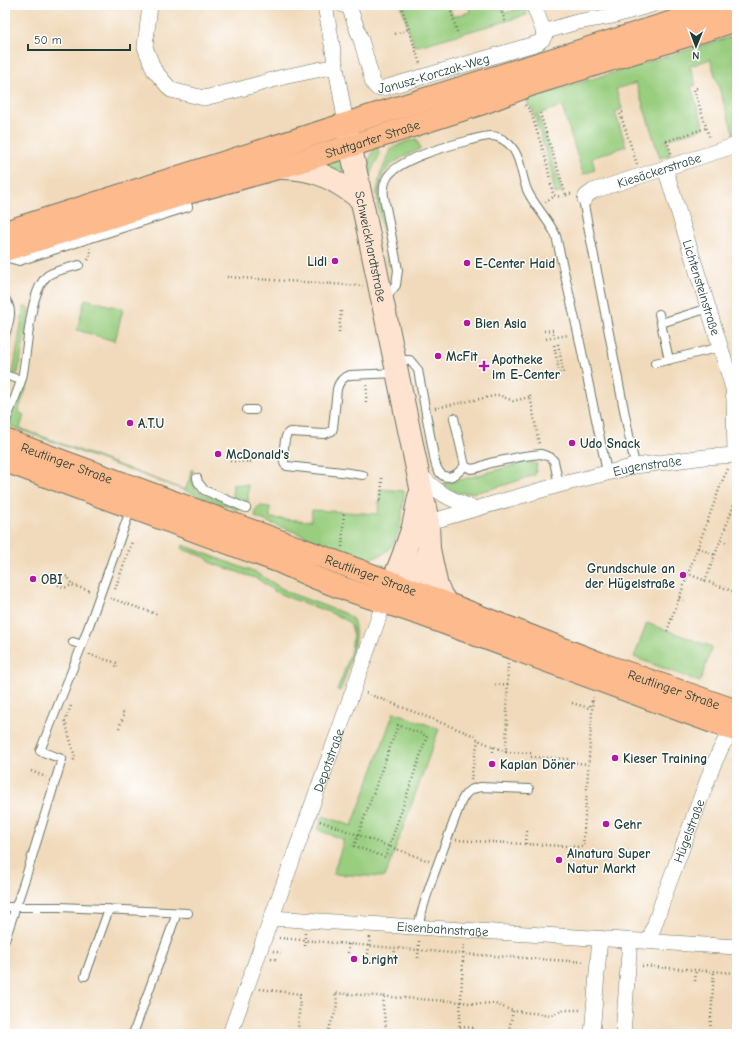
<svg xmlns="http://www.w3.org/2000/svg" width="742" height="1039" viewBox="0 0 742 1039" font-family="'Comic Neue',sans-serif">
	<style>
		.green { fill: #99ce7f; stroke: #5c865a }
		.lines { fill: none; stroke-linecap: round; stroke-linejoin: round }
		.service-casing { stroke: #687463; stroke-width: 10 }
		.minor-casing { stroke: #687463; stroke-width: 16 }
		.secondary-casing { stroke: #687463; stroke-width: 24 }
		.primary-casing { stroke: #687463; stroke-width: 24 }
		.path { stroke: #687463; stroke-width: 2.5; stroke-dasharray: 1 3; stroke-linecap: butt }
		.service { stroke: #fff; stroke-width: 8 }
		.minor { stroke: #fff; stroke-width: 15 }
		.secondary { stroke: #fee3d1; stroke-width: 22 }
		.primary { stroke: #fcba8d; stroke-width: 22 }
		.poi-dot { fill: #b5179e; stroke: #fff; stroke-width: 1.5 }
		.labels { text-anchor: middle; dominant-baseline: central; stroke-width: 3; stroke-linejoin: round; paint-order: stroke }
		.street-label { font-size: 13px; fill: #1f3d34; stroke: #fff }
		.poi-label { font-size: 13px; font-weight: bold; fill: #1f3d34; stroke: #fff; text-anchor: start }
	</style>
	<rect width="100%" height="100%" fill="#fff"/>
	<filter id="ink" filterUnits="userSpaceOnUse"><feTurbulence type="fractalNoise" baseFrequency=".025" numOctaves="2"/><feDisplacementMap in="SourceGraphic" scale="8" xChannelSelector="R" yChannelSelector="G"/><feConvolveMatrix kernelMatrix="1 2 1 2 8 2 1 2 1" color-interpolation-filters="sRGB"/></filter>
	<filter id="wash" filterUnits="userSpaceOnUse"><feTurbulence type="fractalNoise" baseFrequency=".012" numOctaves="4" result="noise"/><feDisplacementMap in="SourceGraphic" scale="16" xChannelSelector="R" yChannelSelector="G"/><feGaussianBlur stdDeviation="0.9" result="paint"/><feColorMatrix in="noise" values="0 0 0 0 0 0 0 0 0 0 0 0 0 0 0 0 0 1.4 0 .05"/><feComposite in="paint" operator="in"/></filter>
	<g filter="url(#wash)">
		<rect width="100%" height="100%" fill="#f1dabb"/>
		<path class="green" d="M401,5H440L450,8L453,17L470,12L469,7L475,5H502L504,13L525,7L527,15L422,45L414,46Z
			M737,35V134L734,135L710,59L690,66L696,85L691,87L704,128L666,140L670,155L660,158L636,83L616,89L622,109L615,112L626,146L592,158L595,170L583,174L562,106L538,114L562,192L555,194L549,162L533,111C531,106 527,104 526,99Z
			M417,139L420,149L403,157L392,164L383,174L379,193L392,265L389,266L378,207L377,192L380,175L390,152L391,149L405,142Z
			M377,146C382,159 376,159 372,170C371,174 371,179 370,183C368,169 367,157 377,146Z
			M342,158L347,183L317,164Z
			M85,299L123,309L115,341L77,330Z
			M24,307H27L29,309V312L18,373L17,374L13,373Z
			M26,381L28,382V383L18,412L24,415L20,428L185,490L190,478L191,470H193L192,479C195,482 193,486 197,491L239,507L238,510L12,427L10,422L9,418L23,382Z
			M527,462L537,464L535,475C515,481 476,497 456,492C451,490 447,487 442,484C471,478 498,469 527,462Z
			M233,484L248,485V502H232Z
			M380,489L404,491C403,519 398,567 358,556L255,517L256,509L259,506L270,507V518L311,521L312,510L378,514Z
			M183,545L256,573C268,579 278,587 290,593L346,614C349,616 351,617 353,620C361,637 346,675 340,691L337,690C343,675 356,644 352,628C350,622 343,618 338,616C319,607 297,602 278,593C270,589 265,584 258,579L211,563L205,557L182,549Z
			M647,623L712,647L700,682L634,657Z
			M394,712L439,729L385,877L333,874L344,840L318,830L323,816L352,826Z"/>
	</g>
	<g filter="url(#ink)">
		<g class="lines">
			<g class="service-casing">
				<path id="service" d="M585,199L584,205L635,466
					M5,257L19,261L88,239L188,207L184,194
					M386,298L396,285L398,270L384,197C383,189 384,182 388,176C400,159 447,146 467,141C475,139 483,136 491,136C497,136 501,138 505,141C522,152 520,175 528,192C536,208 549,220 556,236L578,333L607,472
					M5,299C14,310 9,322 5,335
					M659,314L669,360
					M661,323L709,308
					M396,360H410L418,370L435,462C437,470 442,480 452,476C457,475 461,469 465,466
					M655,363L721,347
					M5,375L21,380
					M247,410H255
					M454,418L465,466L471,469L477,468L490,463L524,456L541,454L550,457L554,461L559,485
					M5,424C10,409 17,394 22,378C28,353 28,293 47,276C54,270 70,268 79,265
					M363,475L342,472L287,466C284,464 284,464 284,461C283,456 284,436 288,433C289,432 290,432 291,432L324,434L332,431L333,428L337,389C339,381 343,377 350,375L397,373
					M197,478L198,482L204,490L246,508
					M73,642L82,645
					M5,907H60L188,913
					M418,927C428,884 446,844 461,802C466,792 469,789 481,787L529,789
					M5,940L27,873L62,759L40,751L82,645L131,508
					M85,976L109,909
					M133,1034L177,913"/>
			</g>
			<g class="minor-casing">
				<g id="minor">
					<path d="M150,5L145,47L154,70L171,90L204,98L241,89L283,77L336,66"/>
					<path d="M325,5L346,124"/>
					<path id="s1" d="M343,5L347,6L350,9L362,43L373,83L377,88H384L538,43L543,39L545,35L536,11L533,5"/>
					<path d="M543,32L577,22L612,16L651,5"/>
					<path id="s2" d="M665,168L733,388L734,400L735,455"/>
					<path id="s3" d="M585,199L586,196L593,191L737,145"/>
					<path d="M418,472C436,493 450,499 475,509"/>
					<path id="s4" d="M419,525L559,485L635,466L705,457L737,455"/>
					<path id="s5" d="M271,918L737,947"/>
					<path id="s6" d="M649,941L666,891L712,768L722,746L731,732L737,726"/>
					<path id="s7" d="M230,1034C281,890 334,747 384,602"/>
					<path d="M592,1034L600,938"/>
					<path d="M623,1034L630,940"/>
				</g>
			</g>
			<g class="secondary-casing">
				<g id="secondary">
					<path id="s8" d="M346,124L428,522L429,549L424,561L415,578L407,588L393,598"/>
					<path d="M279,168C314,167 335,179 362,200"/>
					<path d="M429,549L437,587L441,595L447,604"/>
					<path d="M386,599L403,556L413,527L419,497"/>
				</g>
			</g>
			<g class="primary-casing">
				<g id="primary">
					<path d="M5,232L371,116L727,5"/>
					<path id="s9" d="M5,250L184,194L278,168L350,146L483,103L533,84L737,20"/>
					<path id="s10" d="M5,440L407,588L599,663L737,711"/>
					<path d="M5,461L280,562L316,578L345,589L417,613L737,731"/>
				</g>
			</g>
			<path class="path" d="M401,5L420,64
				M440,5L450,8L462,5
				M499,5L505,21
				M450,8L458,35
				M395,34L409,29
				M697,88L694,89L710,139
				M525,105L530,110L546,160L553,194C558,199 567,195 573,193
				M623,112L620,113L637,164
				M540,113L566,195
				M671,153L667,141L706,128
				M545,202L555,196
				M88,260C90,257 91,252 90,248
				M227,277L363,286
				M544,331L553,330L555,340
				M339,332L341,311
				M546,339L568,335
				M558,344L564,375
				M554,345L560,376
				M530,395L539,444
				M366,402L367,384
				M435,408L499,395L513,401L530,397
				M230,461L251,462
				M379,501H381L382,478
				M721,540L727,543
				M342,547L344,512
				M698,548L715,555
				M683,572L737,593
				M62,575L68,577L72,585
				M705,581L737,497
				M58,585L64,588L72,585L90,591
				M115,589L132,542
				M110,598L159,615
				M679,598L686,600
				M667,631L723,479L728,469
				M90,654V655L117,663L116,667
				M495,685L508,684
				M366,693L475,736L478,740L506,752L508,664
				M572,703L589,708L592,701
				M71,706L65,721L75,757L73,762
				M119,728L124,714L122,711
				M506,752L531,753
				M493,756V747
				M531,757L568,759
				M568,762L588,764
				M31,771L46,777
				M471,780L473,766L478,740
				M320,821L358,835L354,846L385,857L389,847L427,736L398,725L358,835L429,861
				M527,831L526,844L583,847L593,697
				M456,840L526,844
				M279,938L464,954L585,962
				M305,946V933
				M273,951L281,953
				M348,953L349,944
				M368,954L370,937
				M394,956L395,948
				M271,958L278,960
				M418,958L419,941
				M642,966L737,973
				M695,981L696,970
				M736,981L737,973
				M260,989L300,994L298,1034
				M384,997L383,1006L386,1028V1034
				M460,1027L475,1028
				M448,1030L460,1031
				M328,1034C330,1018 341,1011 335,993L461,1002L479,1004L493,1003L513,1011
				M459,1034L464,943
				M513,1034L509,1030L513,1011L551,1015L564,1010H581
				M710,1034L714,971"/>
			<use href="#service" class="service"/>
			<use href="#minor" class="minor"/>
			<use href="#secondary" class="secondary"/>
			<use href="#primary" class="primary"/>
		</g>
	</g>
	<g class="poi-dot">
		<circle cx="335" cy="261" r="4"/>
		<circle cx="467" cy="263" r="4"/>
		<circle cx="467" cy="323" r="4"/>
		<circle cx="438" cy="356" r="4"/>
		<path d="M482 360h4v4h4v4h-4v4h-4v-4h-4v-4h4z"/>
		<circle cx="130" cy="423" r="4"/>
		<circle cx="572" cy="443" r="4"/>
		<circle cx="218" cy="454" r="4"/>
		<circle cx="683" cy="575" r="4"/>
		<circle cx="33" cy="579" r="4"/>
		<circle cx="615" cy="758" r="4"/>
		<circle cx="492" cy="764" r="4"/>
		<circle cx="606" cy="824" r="4"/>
		<circle cx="559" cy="860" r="4"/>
		<circle cx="354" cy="959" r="4"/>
	</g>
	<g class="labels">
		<g class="street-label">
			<text stroke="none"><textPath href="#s1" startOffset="151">Janusz-Korczak-Weg</textPath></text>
			<text stroke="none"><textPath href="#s9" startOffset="384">Stuttgarter Straße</textPath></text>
			<text stroke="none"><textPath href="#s3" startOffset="81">Kiesäckerstraße</textPath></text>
			<text stroke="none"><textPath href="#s8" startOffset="125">Schweickhardtstraße</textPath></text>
			<text stroke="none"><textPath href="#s2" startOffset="125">Lichtensteinstraße</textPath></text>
			<text stroke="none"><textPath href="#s10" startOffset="66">Reutlinger Straße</textPath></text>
			<text stroke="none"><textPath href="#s4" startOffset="236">Eugenstraße</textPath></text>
			<text stroke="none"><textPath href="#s10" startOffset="390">Reutlinger Straße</textPath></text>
			<text stroke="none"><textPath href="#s10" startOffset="714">Reutlinger Straße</textPath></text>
			<text stroke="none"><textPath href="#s7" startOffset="291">Depotstraße</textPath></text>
			<text stroke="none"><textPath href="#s6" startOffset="117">Hügelstraße</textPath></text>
			<text stroke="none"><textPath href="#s5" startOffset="172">Eisenbahnstraße</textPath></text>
		</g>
		<g class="poi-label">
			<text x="327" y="261" text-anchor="end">Lidl</text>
			<text x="475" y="263">E-Center Haid</text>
			<text x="475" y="323">Bien Asia</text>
			<text x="446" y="356">McFit</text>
			<text x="492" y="359">Apotheke<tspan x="492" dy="15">im E-Center</tspan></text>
			<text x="138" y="423">A.T.U</text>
			<text x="580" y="443">Udo Snack</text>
			<text x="226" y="454">McDonald's</text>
			<text x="675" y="568" text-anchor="end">Grundschule an<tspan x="675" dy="15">der Hügelstraße</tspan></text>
			<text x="41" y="579">OBI</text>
			<text x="623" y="758">Kieser Training</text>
			<text x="500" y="764">Kaplan Döner</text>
			<text x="614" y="824">Gehr</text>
			<text x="567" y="853">Alnatura Super<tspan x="567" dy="15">Natur Markt</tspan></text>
			<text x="362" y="959">b.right</text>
		</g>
	</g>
	<rect width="742" height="1039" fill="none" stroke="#fff" stroke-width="20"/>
	<g transform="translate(696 46) rotate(181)" stroke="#ffffff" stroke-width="3" paint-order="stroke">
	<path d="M0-3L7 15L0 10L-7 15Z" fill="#1f3d34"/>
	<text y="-6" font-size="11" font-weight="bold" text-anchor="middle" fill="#1f3d34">N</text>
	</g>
	<path d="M28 44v6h102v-6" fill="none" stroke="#1f3d34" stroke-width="2"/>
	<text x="34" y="44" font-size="12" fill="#1f3d34" stroke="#ffffff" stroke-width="3" paint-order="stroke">50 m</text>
</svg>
